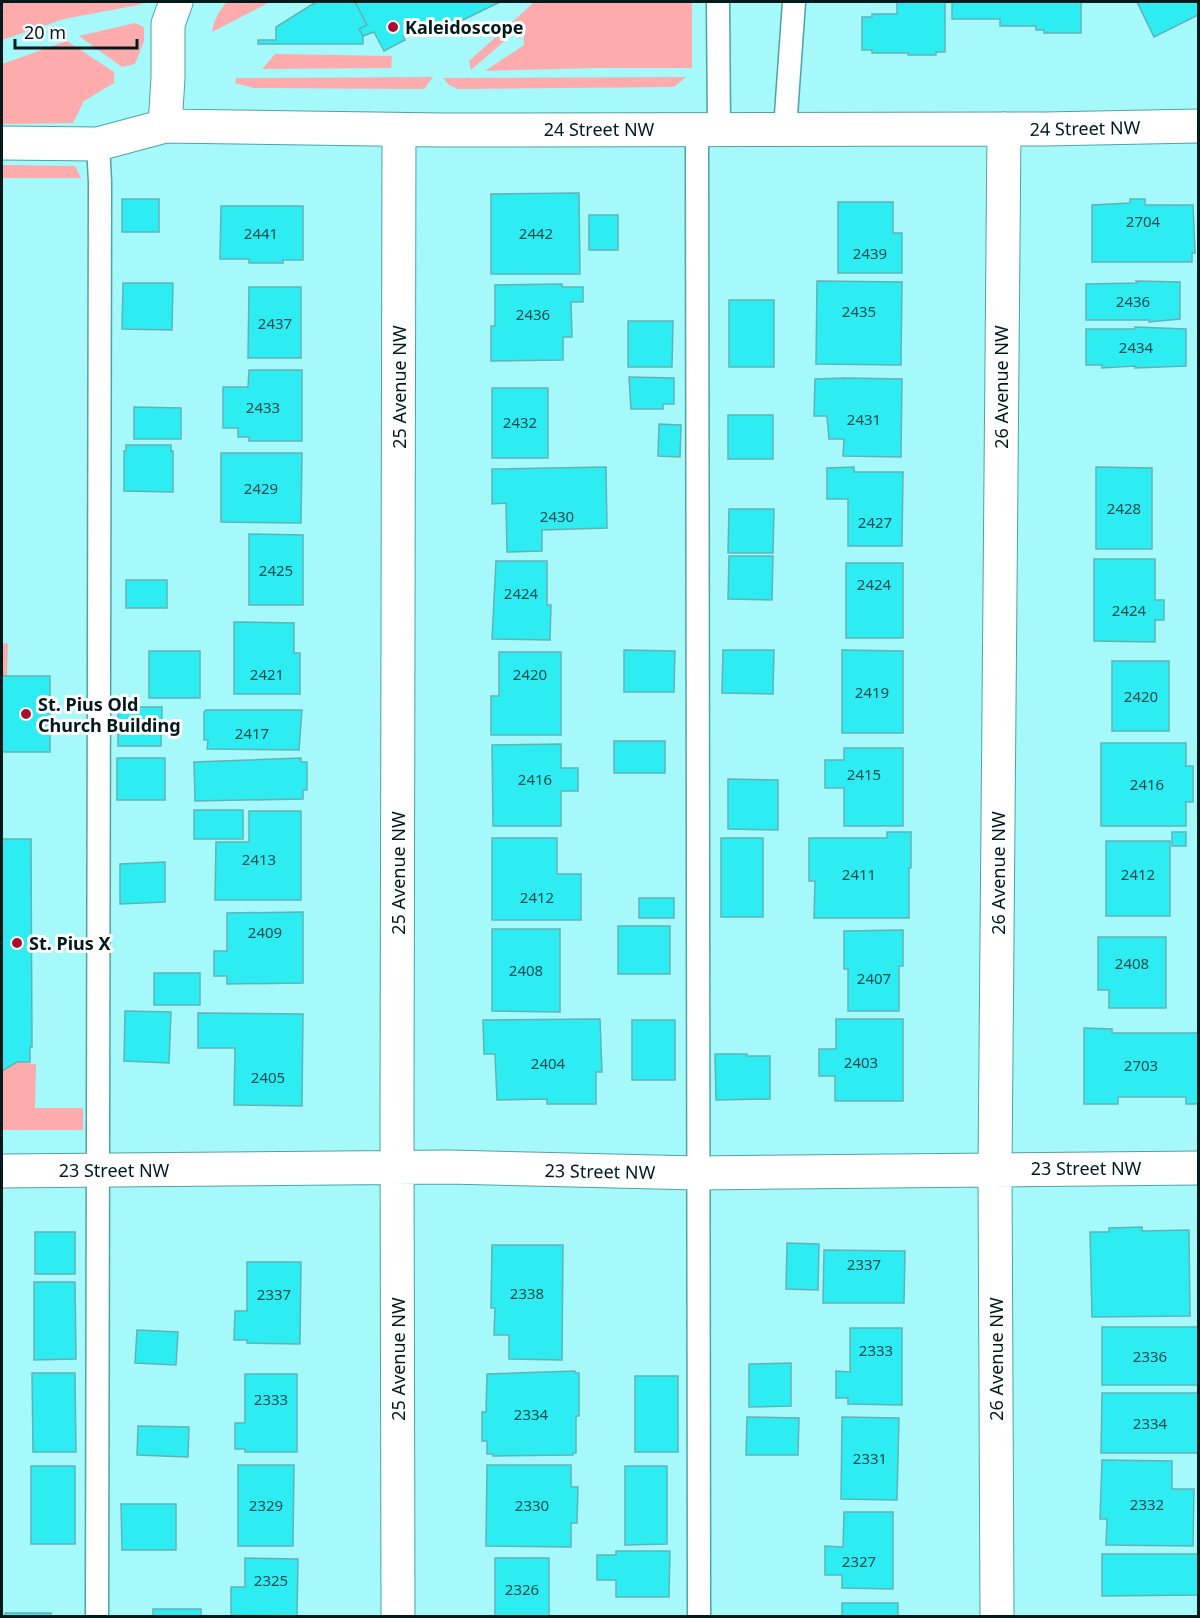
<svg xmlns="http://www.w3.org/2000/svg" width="1200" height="1618" viewBox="0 0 1200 1618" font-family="'Noto Sans',sans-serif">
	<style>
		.green { fill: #feabad }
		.building { fill: #2decf2; stroke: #60b3b6; stroke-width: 1.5 }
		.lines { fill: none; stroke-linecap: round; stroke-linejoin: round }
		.lane-casing { stroke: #4fa2a5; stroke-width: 25 }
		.street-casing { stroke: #4fa2a5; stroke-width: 35 }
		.lane { stroke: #fff; stroke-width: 22 }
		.street { stroke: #fff; stroke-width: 33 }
		.poi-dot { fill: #a80f31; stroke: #fff; stroke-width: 2 }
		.labels { text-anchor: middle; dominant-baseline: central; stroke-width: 6; stroke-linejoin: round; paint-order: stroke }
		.number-label { font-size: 15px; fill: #0c4e51 }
		.poi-label { font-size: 18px; font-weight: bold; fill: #011a1b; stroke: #fff; text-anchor: start }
		.street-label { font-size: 18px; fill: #011a1b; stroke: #fff }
	</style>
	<rect width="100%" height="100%" fill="#a5f9fb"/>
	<path class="green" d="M2,2H147L138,5L64,19L2,40Z
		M227,2H270L212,32C214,19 219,11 227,2Z
		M532,2H692V68H595L485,71L524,45L523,25L471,70L469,61L532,4Z
		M135,23L144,27V41L135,64L122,67L79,36Z
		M67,41L114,72V83L84,101L73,123L2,124V64Z
		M275,54L392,56L391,68L262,69Z
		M433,77L424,89L253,88L235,83L236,78Z
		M686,77L674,87L458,89L449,85L443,78Z
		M2,165L75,166L81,178H2Z
		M8,643L7,676H2V644Z
		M17,1062L36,1064L35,1108H83V1130H2V1071Z"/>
	<path class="building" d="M316,2H355L367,25L359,29L363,36V44H258V40H276V27Z
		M355,2H500L438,32L434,22L403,36L405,40L384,51L374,32L363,36L359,29L367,25Z
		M897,2H945V52H936V55H908V53H872V50H862V17H872V14H897Z
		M952,2H1081V33H1044V30H1036V26H1000V19H952Z
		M1137,2H1198V15L1154,37Z
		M579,193L580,274H491V194Z
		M122,199H159V232H122Z
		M1130,199H1145V205H1193L1195,253H1192V262H1092V205L1130,203Z
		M838,202H893V233H902V273H838Z
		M221,206H303V260H283V263H249V259H220Z
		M589,215H618V250H589Z
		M817,281L902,282L901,365L816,364Z
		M1136,281L1180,282V319L1149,322V320H1086V284L1137,283Z
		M123,283H173L172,330L122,329Z
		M562,284V287H583V302H571L572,337H563V360L491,361V326H495V285Z
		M249,287H301V358H248Z
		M729,300H774V367H729Z
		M628,321H673L672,367H628Z
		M1135,327L1186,329V366L1135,368V366L1102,368V365H1086V329H1135Z
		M249,370H302V441H249V437H238V428H223V387H248Z
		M629,377L674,378V404H663V409H631Z
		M845,378L902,379L901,457L843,456L844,439H829L827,416H814L815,379Z
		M492,388H548V458H492Z
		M134,407L181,408V439H134Z
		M728,415H773V459H728Z
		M659,424L681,425L680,457L658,456Z
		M126,445H171V451H173V492L124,491V451H126Z
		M221,453H302L301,523L221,522Z
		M606,467L607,528L542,530V551L507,552L506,503L492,504V469Z
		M854,467V472H903L902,546H848V499H827V468Z
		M1096,467L1152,468V549H1096Z
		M729,509H774L773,553H728Z
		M249,534L303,535V605H249Z
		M729,556H773L772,600L728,599Z
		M1094,559H1155V600H1164V620H1155V642L1094,641Z
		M496,561H547V605H551L550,640L492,639Z
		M846,563H903V638H846Z
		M126,580H167V608H126Z
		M234,622L294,623V653H300V694H234Z
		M624,650L675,651L674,692H624Z
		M723,650H774L773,694L722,693Z
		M842,650L903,651V733H842Z
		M149,651H200V698H149Z
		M499,652H561V735H491V696H499Z
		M1112,661H1169V731H1112Z
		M2,676H50V752H2Z
		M118,707H162L161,746H118Z
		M206,710H302L299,750L207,749L208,740H204V712Z
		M614,741H665V773H614Z
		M1101,743H1186V766H1193V802H1186V826H1101Z
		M561,744V768H578V791H561V826H493L492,745Z
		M844,748H903V826H844V788H825V760H844Z
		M117,758H165V800H117Z
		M301,758V762H307V790H303V799L195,801L194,762Z
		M728,779L778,780V830L728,829Z
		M194,810H243V839H194Z
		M249,811H301V900H215L216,842H249Z
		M887,832H911V868H909V918H814L815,881H809V838H887Z
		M1172,832H1186V846H1172Z
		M492,838H557V874H581V920H492Z
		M721,838H763V917H721Z
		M2,839H31L32,1047H30V1062H17L2,1071Z
		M1106,841H1170V916H1106Z
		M165,862V902L120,904V864Z
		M639,898H674V918H639Z
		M303,912V983L227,984V976H214V951H227V913Z
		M618,926H670V974H618Z
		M492,929H560V1012L492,1011Z
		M903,930V966H899V1011H848V969H844V931Z
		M1098,937H1166V1008H1109V990H1098Z
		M154,973H200V1005H154Z
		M125,1011L171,1012L169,1063L124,1061Z
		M198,1013L303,1014L302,1106L234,1105L235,1048H198Z
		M600,1019L602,1072H596V1104H547V1099L497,1100L495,1054H484L483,1020Z
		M836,1019H903V1101H835V1076H819V1049H836Z
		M632,1020H675V1080H632Z
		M1084,1028L1112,1029V1033H1198V1104H1186V1097H1118V1104H1084Z
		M715,1054H747V1056H770V1099L716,1100Z
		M1142,1227V1231L1189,1230L1190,1316L1092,1317L1090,1232H1109V1228Z
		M35,1232H75V1274H35Z
		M787,1243L819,1244L818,1290L786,1289Z
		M492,1245H563L562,1360L509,1359V1335H494L495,1308H491Z
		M824,1250L905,1251L904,1303H823Z
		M247,1262H301L300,1344L247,1343V1340H234L235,1311H247Z
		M34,1282H75L76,1359L34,1360Z
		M1102,1327H1198V1385H1102Z
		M850,1328H902V1405L848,1404V1398H836V1371L850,1372Z
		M137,1330L178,1332L176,1365L135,1363Z
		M791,1363V1406L749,1407V1364Z
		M575,1371V1373H579V1416H576V1453H573V1455L493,1456V1454H487V1441H482V1412H486L487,1374Z
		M32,1373H75L76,1452H33Z
		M245,1374H297V1452H245V1449H235V1423H245Z
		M635,1376H678V1452H635Z
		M1102,1393H1198V1453H1101Z
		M747,1417L799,1418L798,1455H746Z
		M842,1417L899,1418L897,1500L841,1499Z
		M138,1426L189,1427L188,1457L137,1455Z
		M1102,1460L1172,1461V1489H1194L1193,1546L1106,1545L1107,1519H1100Z
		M238,1465H294L293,1546H238Z
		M487,1465H571V1487H578L577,1523H571V1547L486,1546Z
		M31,1466H75V1544H31Z
		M625,1466H667V1544L625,1545Z
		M121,1504H176V1550H122Z
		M844,1512H893V1589L842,1588V1575H825V1546L843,1547Z
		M616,1551H670L669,1597H616V1580H597V1555H616Z
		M1102,1554H1198V1595L1102,1596Z
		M245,1558L298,1559L297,1616L231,1615V1587H245Z
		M495,1558H549V1616H495Z
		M842,1603H898V1616H842Z
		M153,1609H201V1616H153Z
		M5,1613H51V1616H5Z"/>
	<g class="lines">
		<g class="lane-casing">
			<path id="lane" d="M718,2L719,129
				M697,129L699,1616
				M785,129L794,2
				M97,1616L100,182L98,144"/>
		</g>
		<g class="street-casing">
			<path id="street" d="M165,126L168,78V24L176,2
				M2,143L98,144L165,126L442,130L1045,129L1198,126
				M2,1171L448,1167L698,1173L1198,1168
				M398,1616L397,1120L399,130
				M997,1616L995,1169L1004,129"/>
		</g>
		<use href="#lane" class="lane"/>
		<use href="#street" class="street"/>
	</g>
	<g class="poi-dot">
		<circle cx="393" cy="27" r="6"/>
		<circle cx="26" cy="714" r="6"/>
		<circle cx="17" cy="943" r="6"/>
	</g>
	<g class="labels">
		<g class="number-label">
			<text x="1143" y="221">2704</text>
			<text x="261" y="233">2441</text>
			<text x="536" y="233">2442</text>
			<text x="870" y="253">2439</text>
			<text x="1133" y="301">2436</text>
			<text x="859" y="311">2435</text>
			<text x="533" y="314">2436</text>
			<text x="275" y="323">2437</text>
			<text x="1136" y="347">2434</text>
			<text x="263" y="407">2433</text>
			<text x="864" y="419">2431</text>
			<text x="520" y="422">2432</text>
			<text x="261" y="488">2429</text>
			<text x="1124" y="508">2428</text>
			<text x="557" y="516">2430</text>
			<text x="875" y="522">2427</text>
			<text x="276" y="570">2425</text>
			<text x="874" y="584">2424</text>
			<text x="521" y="593">2424</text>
			<text x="1129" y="610">2424</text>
			<text x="267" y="674">2421</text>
			<text x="530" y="674">2420</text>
			<text x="872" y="692">2419</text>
			<text x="1141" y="696">2420</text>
			<text x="252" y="733">2417</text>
			<text x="864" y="774">2415</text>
			<text x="535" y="779">2416</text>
			<text x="1147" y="784">2416</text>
			<text x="259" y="859">2413</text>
			<text x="859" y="874">2411</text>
			<text x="1138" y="874">2412</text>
			<text x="537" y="897">2412</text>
			<text x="265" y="932">2409</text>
			<text x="1132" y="963">2408</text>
			<text x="526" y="970">2408</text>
			<text x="874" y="978">2407</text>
			<text x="861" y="1062">2403</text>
			<text x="548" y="1063">2404</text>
			<text x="1141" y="1065">2703</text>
			<text x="268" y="1077">2405</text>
			<text x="864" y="1264">2337</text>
			<text x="527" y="1293">2338</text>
			<text x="274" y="1294">2337</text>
			<text x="876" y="1350">2333</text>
			<text x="1150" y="1356">2336</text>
			<text x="271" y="1399">2333</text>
			<text x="531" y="1414">2334</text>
			<text x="1150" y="1423">2334</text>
			<text x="870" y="1458">2331</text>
			<text x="1147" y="1504">2332</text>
			<text x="266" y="1505">2329</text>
			<text x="532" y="1505">2330</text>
			<text x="859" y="1561">2327</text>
			<text x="271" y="1580">2325</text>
			<text x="522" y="1589">2326</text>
		</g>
		<g class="poi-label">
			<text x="405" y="27">Kaleidoscope</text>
			<text x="38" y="704">St. Pius Old<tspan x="38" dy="21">Church Building</tspan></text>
			<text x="29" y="943">St. Pius X</text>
		</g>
		<g class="street-label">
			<text transform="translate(1085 128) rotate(-1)">24 Street NW</text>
			<text x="599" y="129">24 Street NW</text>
			<text transform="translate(399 387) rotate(-90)">25 Avenue NW</text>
			<text transform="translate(1001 387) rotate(-90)">26 Avenue NW</text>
			<text transform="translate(398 873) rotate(-90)">25 Avenue NW</text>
			<text transform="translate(998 873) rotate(-90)">26 Avenue NW</text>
			<text x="1086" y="1168">23 Street NW</text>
			<text x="114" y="1170">23 Street NW</text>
			<text transform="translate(600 1171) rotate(1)">23 Street NW</text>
			<text transform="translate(398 1359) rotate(-90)">25 Avenue NW</text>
			<text transform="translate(996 1359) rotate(-90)">26 Avenue NW</text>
		</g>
	</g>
	<rect width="1200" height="1618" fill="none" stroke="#011a1b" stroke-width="6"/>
	<path d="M15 39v9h122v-9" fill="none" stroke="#011a1b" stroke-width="3"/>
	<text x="24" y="39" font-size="18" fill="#011a1b" stroke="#ffffff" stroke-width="4.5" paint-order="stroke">20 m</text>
</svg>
